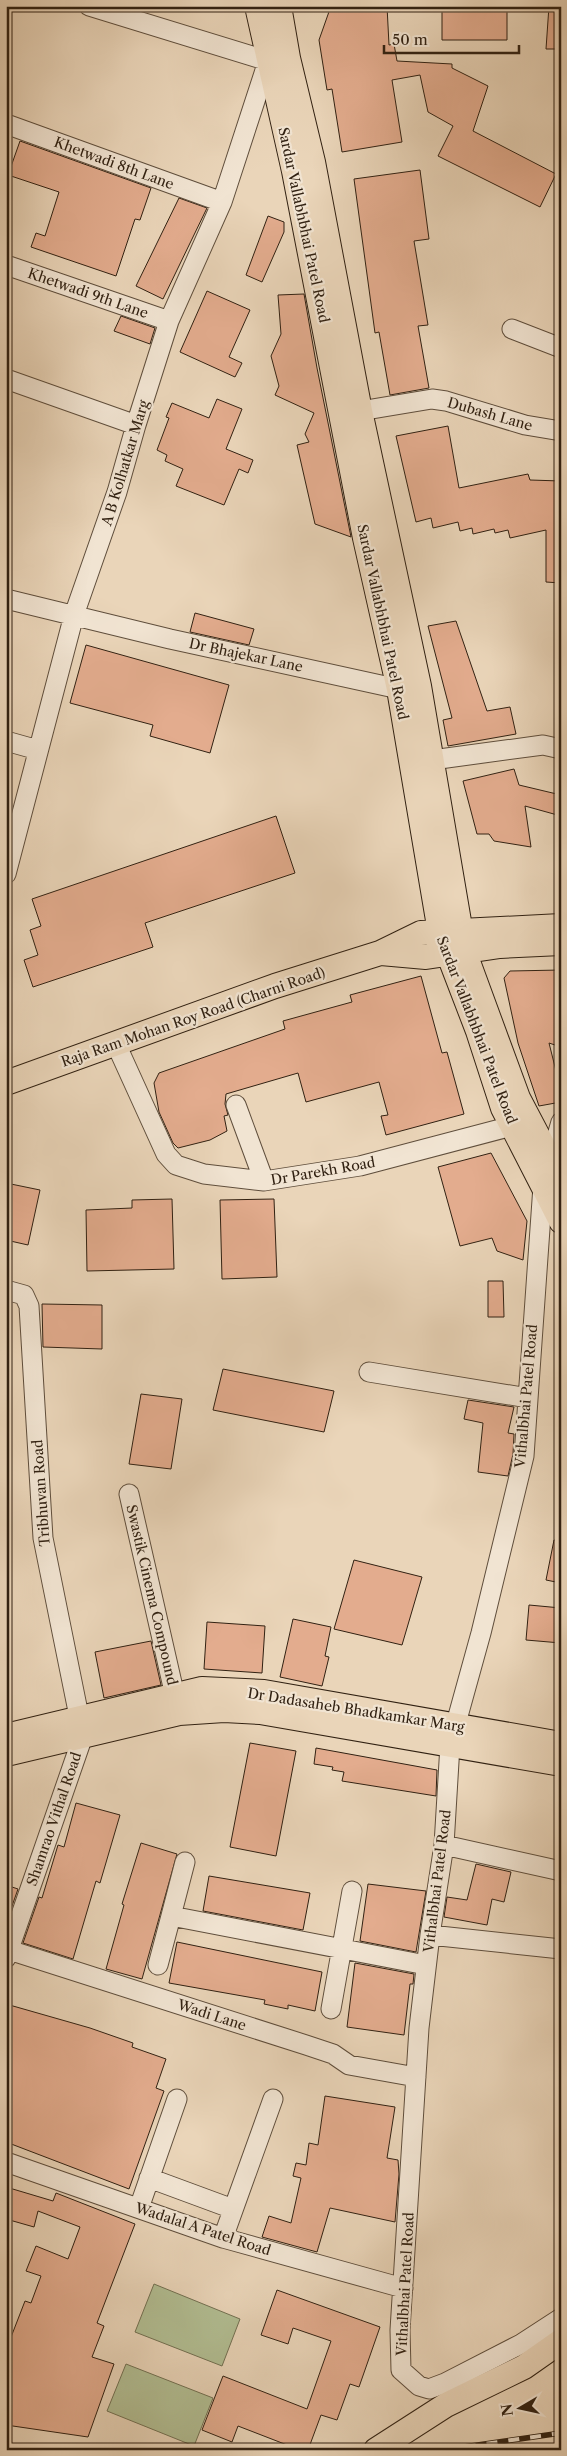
<svg xmlns="http://www.w3.org/2000/svg" width="567" height="2456" viewBox="0 0 567 2456" font-family="'Libre Caslon Text',serif">
	<style>
		.green { fill: #b2be93; stroke: #727052 }
		.building { fill: #e3ac8e; stroke: #312112 }
		.lines { fill: none; stroke-linecap: round; stroke-linejoin: round }
		.minor-casing { stroke: #5f4e3c; stroke-width: 21 }
		.major-casing { stroke: #312112; stroke-width: 26 }
		.minor { stroke: #f1e4d2; stroke-width: 19 }
		.major { stroke: #ead5b9; stroke-width: 24 }
		.rail-casing { stroke: #312112; stroke-width: 5.5 }
		.rail { stroke: #f1e4d2; stroke-width: 4; stroke-dasharray: 11; stroke-linecap: butt }
		.labels { text-anchor: middle; dominant-baseline: central; stroke-width: 4.5; stroke-linejoin: round; paint-order: stroke }
		.street-label { font-size: 14px; fill: #312112; stroke: #f1e4d2 }
	</style>
	<rect width="100%" height="100%" fill="#ead5b9"/>
	<filter id="stains"><feTurbulence type="fractalNoise" baseFrequency=".004" numOctaves="4"/><feColorMatrix values="0 0 0 0 .2 0 0 0 0 .09 0 0 0 0 .02 0 0 0 .5 -.17"/></filter>
	<radialGradient id="worn" r=".72"><stop offset=".6" stop-color="#630" stop-opacity="0"/><stop offset="1" stop-color="#630" stop-opacity=".3"/></radialGradient>
	<path class="green" d="M154,2284L240,2319L222,2366L135,2332Z
		M126,2364L213,2398L194,2446L107,2411Z"/>
	<path class="building" d="M331,6H387L389,45L394,44L397,61L452,64V68L488,86L473,131L556,174L540,207L438,156L453,126L428,112L420,75L392,80L402,142L342,152L332,89L327,90L319,40Z
		M442,6H507V40H442Z
		M549,6H561V49H546Z
		M20,141L151,188L140,220L135,219L116,276L31,247L36,233L45,236L59,192L8,175Z
		M420,170L429,239L414,241L428,325L418,326L429,388L390,395L379,332L375,333L354,179Z
		M179,198L207,208L163,299L136,286Z
		M268,216L284,222V232L262,282L246,275Z
		M207,291L250,310L229,357L242,363L235,377L180,352Z
		M304,294L317,368L351,537L315,524L297,445L309,442L305,434L314,413L275,395L279,386L271,356L281,334L278,295Z
		M121,316L155,328L150,344L114,331Z
		M217,399L242,409L226,449L253,460L248,473L239,469L224,505L176,486L183,469L165,461L167,455L157,450L169,418L166,417L172,403L209,418Z
		M448,426L459,488L528,474L530,480L561,481V583L546,582V530L510,538L508,530L495,533L494,529L473,534L472,528L460,531L458,522L433,528L431,518L416,522L396,436Z
		M195,613L254,629L249,645L190,632Z
		M456,621L487,711L510,707L516,734L448,746L443,720L452,718L428,626Z
		M86,645L229,685L210,753L150,736L153,725L70,703Z
		M514,769L519,785L561,795V816L525,806L531,847L494,841L489,834H477L463,781Z
		M276,816L295,873L145,923L153,947L33,987L24,960L38,955L30,930L41,926L32,899Z
		M561,970V1047L549,1043L561,1091V1102L539,1106L518,1043L504,978L510,971Z
		M421,976L442,1053L447,1052L464,1114L386,1135L381,1116L388,1115L379,1082L306,1102L298,1073L226,1094L225,1104L228,1115L224,1116L227,1131L210,1140L178,1148L173,1143L159,1112L154,1083L159,1073L285,1029L283,1021L352,1002L350,995Z
		M491,1153L527,1221L523,1260L497,1251L492,1238L460,1246L438,1167Z
		M6,1183L40,1190L28,1245L6,1240Z
		M172,1199L174,1269L87,1271L86,1210L132,1208V1200Z
		M274,1199L277,1277L222,1279L220,1200Z
		M488,1281H503L504,1317H488Z
		M42,1304L102,1305V1349L43,1347Z
		M223,1369L334,1391L324,1432L213,1410Z
		M141,1394L182,1399L171,1469L129,1464Z
		M468,1400L514,1407L508,1433L514,1434L513,1454L508,1476L478,1472L483,1423L464,1419Z
		M554,1540L561,1541V1583L546,1580Z
		M354,1560L422,1577L402,1645L334,1629Z
		M529,1605L561,1608V1643L526,1640Z
		M293,1619L331,1627L325,1656L329,1657L322,1686L280,1677Z
		M207,1622L265,1626L262,1673L204,1669Z
		M151,1641L161,1685L104,1698L95,1652Z
		M250,1743L296,1751L276,1856L230,1847Z
		M316,1748L437,1770L436,1796L342,1781L344,1772L332,1770L333,1767L314,1764Z
		M76,1803L120,1815L100,1883L96,1881L73,1959L23,1943L39,1897L42,1898L58,1845L64,1847Z
		M141,1843L177,1854L142,1979L106,1969L124,1905L122,1904Z
		M476,1864L511,1872L504,1902L492,1899L487,1925L444,1917L447,1897L467,1900Z
		M209,1876L310,1893L303,1930L203,1911Z
		M368,1884L426,1891L416,1952L360,1941Z
		M6,1885L18,1889L6,1923Z
		M177,1942L322,1972L315,2011L288,2005V2009L264,2004L265,2000L169,1983Z
		M355,1963L414,1974L413,1984H410L404,2035L347,2027Z
		M6,2004L90,2028L133,2043L132,2047L166,2059L156,2088L164,2091L129,2189L6,2142Z
		M325,2096L395,2107L387,2158L398,2160L399,2174L395,2222L330,2208L317,2252L262,2237L269,2216L291,2223L301,2178L293,2176L296,2163L306,2165L309,2143L318,2145Z
		M6,2187L53,2201L56,2193L135,2224L97,2323L104,2326L92,2357L114,2364L88,2437L6,2425V2350L25,2301L31,2303L41,2276L26,2271L36,2246L68,2259L80,2227L38,2211L34,2227L6,2219Z
		M277,2290L380,2327L359,2387L350,2384L337,2420L321,2415L308,2450H300L238,2426L232,2442L202,2430L223,2376L307,2409L331,2341L293,2328L288,2344L261,2335Z"/>
	<g class="lines">
		<g class="minor-casing">
			<path id="minor" d="M89,6L268,61L279,59
				M6,124L222,202
				M6,265L169,321
				M512,329L561,348
				M6,379L136,425
				M360,411L432,399L446,401L525,425L561,431
				M6,599L170,639L399,689L410,687
				M6,741L38,750
				M432,760L543,745L561,749
				M6,874L74,615L117,492L136,425L169,321L222,202L268,61
				M116,1044L166,1154L176,1165L204,1174L264,1181L360,1166L512,1126
				M236,1105L264,1181
				M550,1160L561,1122
				M543,1186L524,1456L481,1633L450,1745L444,1845L430,1935L419,2028L400,2330L401,2370L419,2386L429,2389L445,2383L521,2344L561,2318
				M6,1290L24,1295L29,1306L43,1538L83,1736L6,1958
				M369,1372L528,1398
				M129,1494L175,1696
				M444,1845L561,1871
				M171,1916L185,1862
				M430,1935L561,1949
				M9,1950L306,2045L333,2054L349,2065L416,2077
				M158,1965L171,1916L426,1965
				M331,2009L352,1891
				M6,2162L223,2238L403,2288
				M149,2178L233,2209
				M139,2208L177,2099
				M223,2238L273,2099"/>
		</g>
		<g class="major-casing">
			<path id="major" d="M257,6L294,171L365,538L399,689L440,932L478,1031L503,1108L561,1221
				M279,6L288,58L313,162L360,411L419,686L464,951L518,1098L561,1180
				M381,953L426,957L500,946L561,943
				M6,1083L275,986L380,953L421,933L561,926
				M6,1736L202,1689L264,1692L561,1744
				M6,1754L179,1713L224,1710L260,1712L561,1764
				M376,2450L446,2405L524,2367L561,2341"/>
		</g>
		<use href="#minor" class="minor"/>
		<use href="#major" class="major"/>
		<g class="rail-casing">
			<path id="rail" d="M6,2446L37,2450
				M443,2450L561,2433
				M551,2450L561,2448"/>
		</g>
		<use href="#rail" class="rail"/>
	</g>
	<g class="labels">
		<g class="street-label">
			<text transform="translate(114 163) rotate(20)">Khetwadi 8th Lane</text>
			<text transform="translate(304 225) rotate(78)">Sardar Vallabhbhai Patel Road</text>
			<text transform="translate(88 293) rotate(19)">Khetwadi 9th Lane</text>
			<text transform="translate(490 414) rotate(16)">Dubash Lane</text>
			<text transform="translate(125 463) rotate(-73)">A B Kolhatkar Marg</text>
			<text transform="translate(383 622) rotate(78)">Sardar Vallabhbhai Patel Road</text>
			<text transform="translate(246 655) rotate(12)">Dr Bhajekar Lane</text>
			<text transform="translate(193 1017) rotate(-19)">Raja Ram Mohan Roy Road (Charni Road)</text>
			<text transform="translate(477 1030) rotate(69)">Sardar Vallabhbhai Patel Road</text>
			<text transform="translate(323 1171) rotate(-10)">Dr Parekh Road</text>
			<text transform="translate(526 1396) rotate(-85)">Vithalbhai Patel Road</text>
			<text transform="translate(41 1493) rotate(-94)">Tribhuvan Road</text>
			<text transform="translate(152 1595) rotate(77)">Swastik Cinema Compound</text>
			<text transform="translate(356 1710) rotate(9)">Dr Dadasaheb Bhadkamkar Marg</text>
			<text transform="translate(54 1819) rotate(-71)">Shamrao Vithal Road</text>
			<text transform="translate(437 1881) rotate(-83)">Vithalbhai Patel Road</text>
			<text transform="translate(212 2015) rotate(18)">Wadi Lane</text>
			<text transform="translate(203 2229) rotate(18)">Wadalal A Patel Road</text>
			<text transform="translate(405 2284) rotate(-87)">Vithalbhai Patel Road</text>
		</g>
	</g>
	<rect width="567" height="2456" fill="none" stroke="#ead5b9" stroke-width="25"/>
	<rect x="8" y="8" width="552" height="2441" fill="none" stroke="#312112" stroke-width="2.5"/>
	<rect x="12" y="12" width="542" height="2431" fill="none" stroke="#312112"/>
	<g transform="translate(520 2408) rotate(261)" stroke="#f1e4d2" stroke-width="4" paint-order="stroke">
	<path d="M0-4L9 19L0 12L-9 19Z" fill="#312112"/>
	<text y="-8" font-size="14" font-weight="bold" text-anchor="middle" fill="#312112">N</text>
	</g>
	<path d="M384 45v8h135v-8" fill="none" stroke="#312112" stroke-width="2.5"/>
	<text x="392" y="45" font-size="15" fill="#312112" stroke="#f1e4d2" stroke-width="4" paint-order="stroke">50 m</text>
	<rect width="100%" height="100%" filter="url(#stains)"/>
	<rect width="100%" height="100%" fill="url(#worn)"/>
</svg>
